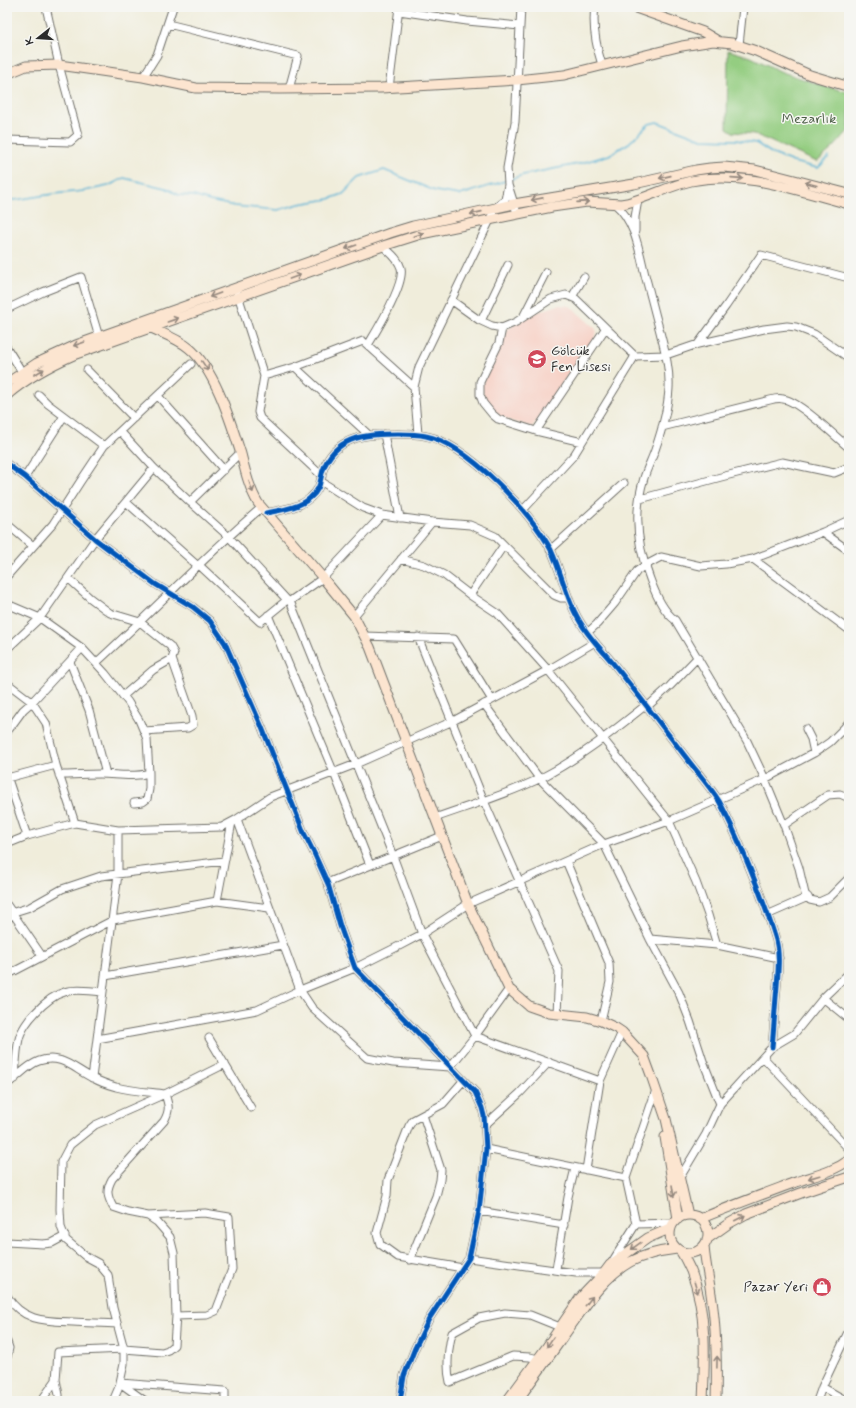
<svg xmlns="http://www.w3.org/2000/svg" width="856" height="1408" viewBox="0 0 856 1408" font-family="Mynerve,sans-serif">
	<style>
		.built { fill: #f7d1c6 }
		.green { fill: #94cd81; stroke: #607c56 }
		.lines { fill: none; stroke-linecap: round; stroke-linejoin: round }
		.stream { stroke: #59b3d6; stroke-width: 1.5 }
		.street-casing { stroke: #706f69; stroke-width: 9 }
		.secondary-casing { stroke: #706f69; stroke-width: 11 }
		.street { stroke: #fff; stroke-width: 7 }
		.secondary { stroke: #fce5d0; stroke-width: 9 }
		.cycleway-casing { stroke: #f6f6f2; stroke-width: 8 }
		.cycleway { stroke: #0057b8; stroke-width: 5 }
		.oneway { stroke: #94887e }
		.labels { text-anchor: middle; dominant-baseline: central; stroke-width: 3; stroke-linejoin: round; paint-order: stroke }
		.park-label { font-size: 14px; fill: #4a5c45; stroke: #f6f6f2 }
		.poi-label { font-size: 14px; fill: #2b2b2b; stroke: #f6f6f2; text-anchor: start }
	</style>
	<rect width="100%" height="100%" fill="#f6f6f2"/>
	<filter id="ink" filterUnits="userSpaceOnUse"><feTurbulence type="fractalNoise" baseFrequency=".025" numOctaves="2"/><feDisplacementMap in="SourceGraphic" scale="8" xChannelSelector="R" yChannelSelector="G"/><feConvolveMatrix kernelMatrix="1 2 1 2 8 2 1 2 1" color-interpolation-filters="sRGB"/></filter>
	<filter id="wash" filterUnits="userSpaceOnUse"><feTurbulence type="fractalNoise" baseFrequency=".012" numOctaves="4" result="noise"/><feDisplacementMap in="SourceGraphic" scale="16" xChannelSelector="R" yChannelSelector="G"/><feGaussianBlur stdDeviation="0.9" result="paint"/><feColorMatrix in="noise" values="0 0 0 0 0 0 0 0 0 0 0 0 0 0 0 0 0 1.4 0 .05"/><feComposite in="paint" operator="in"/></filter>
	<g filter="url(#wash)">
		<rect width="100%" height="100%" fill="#f0eddb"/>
		<path class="built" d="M559,305L570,306L595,328L597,332L594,339L532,427L511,421L496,414L485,403L482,385L484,378L507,330L529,315Z"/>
		<path class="green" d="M728,50L751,57L782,72L827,87L849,92V130L834,147L817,162L754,134L733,132L727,128Z"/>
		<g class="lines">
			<path class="stream" d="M511,179L523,175L578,164L609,155L629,143L649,124L657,122L702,139L736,140L756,143L773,154L793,162L818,168L829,157
				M7,199L15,200L53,194L84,191L108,186L124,178L166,188L179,195L194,196L210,201L235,206L278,210L299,204L329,199L343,194L359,178L384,170L435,191L460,195L505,181"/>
		</g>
	</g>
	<g filter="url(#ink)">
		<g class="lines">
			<g class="street-casing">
				<path id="street" d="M595,7C592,27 596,46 602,65
					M399,11L467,21L520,26
					M168,24L298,56L289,89
					M739,45L743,7
					M143,77L157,55L173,7
					M389,88L399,7
					M7,140L70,142L78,135L59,65L46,7
					M615,204C635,221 639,250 645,275C650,293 654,310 659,328C664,348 670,367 669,388C668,409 662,430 655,450C652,459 647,468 644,478C633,513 637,546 650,579C655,593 663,611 675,620L747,741L765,779L784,825L799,868L805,894L810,900L819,902L830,897L849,878
					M517,213L508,185L507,168L515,122L521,7
					M635,231V217L638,200
					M237,292L264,376L258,412L260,418L322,476
					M572,297L584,277
					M451,300L479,320L492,326L502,328L516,322L551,299L566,295L576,299L635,356L666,355L698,344L764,329L787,326L796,327L814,334L849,358
					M7,309L43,292L81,277L99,337
					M524,315L546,272
					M481,321L508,265
					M502,328L499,343L480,382V395L483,403L492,414L498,419L536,431L582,442
					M698,344L726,306L761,255L849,278
					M368,345C377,330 405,285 401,268C398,258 390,253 383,246
					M7,348L22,372
					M295,367L369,435
					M87,370L134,418
					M264,376L295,367L363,341L414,387
					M39,395L48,404L104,446
					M158,396L224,470
					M662,427L770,400C774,399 779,398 783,399C798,400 836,437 849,448
					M120,431L154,468L190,502L228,536L287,600L290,601L393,856L422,934L475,1036L600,1081
					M536,431L605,329
					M384,434L400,518
					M418,434L414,387L419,367L490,220L494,209L505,200L508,185
					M7,464L25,477L95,539L155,584L193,607L210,621L225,643L261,725L304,833L314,853L328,884L340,926L355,968L475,1092L482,1108L484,1116L486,1149L479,1211L469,1258L429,1319L415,1348L404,1376L400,1401
					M25,477L64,416
					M322,482L363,508L382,515L432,522L470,525L495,536L554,595L561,598H569
					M640,499L721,477L782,462L834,473L849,467
					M126,502L198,566
					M190,502L240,453
					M523,510L574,455L635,356
					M266,513C281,510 299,508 310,498C324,486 318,479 325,465C339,435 369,434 398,434C407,434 417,434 426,436C467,444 532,513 551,550C563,576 567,604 584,628C593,642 606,654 616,667C641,698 664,729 688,760C698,773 710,787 719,801C735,830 747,861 759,891C765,907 771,923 776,940C780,955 778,971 777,986C775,1006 774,1027 772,1047
					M7,524L33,546
					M823,532L849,520
					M550,550L624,483
					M401,559L424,565L444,575L470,595L497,613L548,670L669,821L696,882L708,915L717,945
					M753,559L849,630
					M199,565L260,622L287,600
					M7,576L53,524L80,482L104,446L191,364
					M68,578L90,598L110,613L140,622L170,646L174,653L172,659L192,716L193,725L188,728L144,731
					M470,595L504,545
					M290,601L323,578L382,515
					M7,604L40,618L82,648L105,673L128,702L139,720L147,739L149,773C133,778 116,774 100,774C86,774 73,775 59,775
					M268,615L334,773L370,865
					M354,616L432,522
					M587,633L597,624L615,603L637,571L644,566L661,557L701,566L726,564L753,559L823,532L849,551
					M364,636L454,639L492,700
					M418,637L484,801L559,971L557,1014
					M7,649L40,618L95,539L154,468
					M70,662L89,710L106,774
					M96,663C152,612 204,557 261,508
					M7,683L32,702L46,723L56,765L75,823
					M123,696L153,670L172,659
					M484,704L539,778L604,844L650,939L679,993L690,1021L703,1061L720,1104
					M647,707L670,686L698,657
					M806,729L811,739L814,753
					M7,732L23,710L32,702L82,648
					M7,776L27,836
					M7,778L56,765
					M134,803L143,802L147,799L149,789V773
					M435,818C471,805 509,794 543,777C580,758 613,731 646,705
					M237,819L300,990L312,1008L367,1058L393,1063L450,1067L475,1036L509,989
					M784,825L828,795L840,794L849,798
					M7,844L27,836L75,823L118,830L222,827L237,819L270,797L356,764L453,721L548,670L595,642
					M566,861L609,963L610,982L601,1021
					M327,883L442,836
					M217,901L232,822
					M7,905L42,956
					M767,915L808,897
					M7,921L11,913L30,907L62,889L101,876L224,861
					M650,939L717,945L779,958
					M7,975L113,920L217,901L269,908
					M105,976L283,945
					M823,998L849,1019
					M209,1038L251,1108
					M97,1039L257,1010L300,990L355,968L401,945L422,934L468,904L604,844L669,821L765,779L814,753L830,742L844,728L849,722
					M763,1057L849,1149
					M92,1078L118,874V830
					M15,1079C16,1066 16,1052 19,1039C21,1030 29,1019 35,1013C58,988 71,988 102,992
					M7,1084C18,1077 27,1065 39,1061C62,1053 75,1070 93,1078C100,1082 109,1085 116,1087C132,1091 149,1092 165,1094C169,1106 170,1110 164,1121L112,1179C106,1190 107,1196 113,1207L128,1212L148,1216L157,1222L170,1237L174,1253L176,1316L174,1345L168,1350L162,1352L124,1349L58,1352L56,1380L59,1395V1401
					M484,1126L520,1093L549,1062
					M486,1149L626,1178
					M586,1170L600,1081L622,1032
					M679,1179L706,1134L720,1104L772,1047L794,1034L824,997L849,973
					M479,1211L564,1225
					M148,1216L205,1213L229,1217L232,1269L216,1311L207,1315L176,1316
					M636,1224L626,1178L656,1090
					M7,1242L43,1244L52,1243L65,1236
					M469,1258L576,1273H604
					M410,1260L436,1196L440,1180L441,1170L423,1115
					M612,1262L636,1224L674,1223
					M463,1268L398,1257L380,1244L377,1233L387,1196L388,1180L409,1126L413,1120L443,1104L463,1081
					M556,1269L568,1197L575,1168
					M7,1296C23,1322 46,1321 73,1322C88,1323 103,1323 117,1324
					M7,1342L9,1348L7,1357
					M538,1359L530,1357L513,1356L450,1382C446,1366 448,1350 452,1333L479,1318L505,1313L530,1315L560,1327
					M822,1387L847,1401
					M41,1401L56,1380
					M113,1401L119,1387L124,1364V1349L113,1308L108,1275L98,1263L85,1256L66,1240L61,1227L60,1209L61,1162L70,1145L95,1125L165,1094L225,1064
					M145,1401L120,1383L225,1391V1401
					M817,1401L822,1387L849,1330"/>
			</g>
			<g class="secondary-casing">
				<path id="secondary" d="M633,7L703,32L718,41
					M7,74L26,66L59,65L143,77L196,88L280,89L381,88L517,80L564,75L682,46L713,41L732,43L756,51L810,75L843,85H849
					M151,328C164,334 178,339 189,348C215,369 231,423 241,454C245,470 249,488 258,503L323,578L354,616L370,647L468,904L509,989L529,1006L549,1013L587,1017L601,1021L616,1028L622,1032L644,1056L651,1075L666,1119L688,1215
					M7,383L37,363L76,345L390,233L413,226L514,204L634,184L696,170L710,168L724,167L755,170L849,194
					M7,395C28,377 51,365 76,354L383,246L421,234L552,207L587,202L621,204L627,203C649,197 669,186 691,181C744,170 798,191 849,204
					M665,1137L678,1219
					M670 1234a19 19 0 1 1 38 0a19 19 0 1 1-38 0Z
					M700,1219C731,1206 761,1195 793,1183C812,1176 832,1173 849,1160
					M707,1239L728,1224L746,1214L801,1193L849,1177
					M704,1246C705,1262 709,1278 711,1294C717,1330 717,1365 716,1401
					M681,1252C685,1258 688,1265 691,1271C707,1312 705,1358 703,1401
					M507,1401L546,1348L580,1298L604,1273L610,1265L648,1238L671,1228
					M517,1401C533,1379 549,1357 565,1334C583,1309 603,1277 630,1262C645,1254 660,1251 677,1249"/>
			</g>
			<use href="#street" class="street"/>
			<use href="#secondary" class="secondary"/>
			<g class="cycleway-casing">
				<path id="cycleway" d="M7,464L25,477L95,539L155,584L193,607L210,621L225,643L261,725L304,833L314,853L328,884L340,926L355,968L475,1092L482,1108L484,1116L486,1149L479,1211L469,1258L429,1319L415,1348L404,1376L400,1401
					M266,513C281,510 299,508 310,498C324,486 318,479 325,465C339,435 369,434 398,434C407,434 417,434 426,436C467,444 532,513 551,550C563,576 567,604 584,628C593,642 606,654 616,667C641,698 664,729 688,760C698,773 710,787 719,801C735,830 747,861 759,891C765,907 771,923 776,940C780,955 778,971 777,986C775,1006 774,1027 772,1047"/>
			</g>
			<use href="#cycleway" class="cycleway"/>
		</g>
		<defs><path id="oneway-shaft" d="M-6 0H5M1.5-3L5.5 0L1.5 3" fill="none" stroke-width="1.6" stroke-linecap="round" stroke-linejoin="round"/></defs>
		<g class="oneway">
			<use href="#oneway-shaft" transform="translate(665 177) rotate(167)"/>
			<use href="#oneway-shaft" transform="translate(737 178) rotate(4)"/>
			<use href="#oneway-shaft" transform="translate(811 184) rotate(-166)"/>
			<use href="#oneway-shaft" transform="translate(537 199) rotate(169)"/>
			<use href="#oneway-shaft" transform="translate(583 202) rotate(-4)"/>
			<use href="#oneway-shaft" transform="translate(476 213) rotate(167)"/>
			<use href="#oneway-shaft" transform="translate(418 235) rotate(-16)"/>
			<use href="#oneway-shaft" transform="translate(351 247) rotate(161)"/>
			<use href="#oneway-shaft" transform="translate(295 277) rotate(-20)"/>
			<use href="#oneway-shaft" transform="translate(215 295) rotate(160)"/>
			<use href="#oneway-shaft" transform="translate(173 320) rotate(-19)"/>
			<use href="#oneway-shaft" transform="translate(79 344) rotate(161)"/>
			<use href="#oneway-shaft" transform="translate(205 366) rotate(56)"/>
			<use href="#oneway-shaft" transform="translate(39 372) rotate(-30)"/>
			<use href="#oneway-shaft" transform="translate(251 487) rotate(71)"/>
			<use href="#oneway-shaft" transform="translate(814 1177) rotate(164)"/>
			<use href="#oneway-shaft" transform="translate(673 1191) rotate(81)"/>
			<use href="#oneway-shaft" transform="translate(740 1218) rotate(-27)"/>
			<use href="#oneway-shaft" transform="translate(636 1246) rotate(144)"/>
			<use href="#oneway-shaft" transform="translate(696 1288) rotate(74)"/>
			<use href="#oneway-shaft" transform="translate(589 1301) rotate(-52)"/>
			<use href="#oneway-shaft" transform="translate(550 1342) rotate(124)"/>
			<use href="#oneway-shaft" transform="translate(717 1362) rotate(-89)"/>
		</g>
	</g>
	<defs>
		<g id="school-disc" transform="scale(1)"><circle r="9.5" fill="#d1495b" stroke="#f6f6f2"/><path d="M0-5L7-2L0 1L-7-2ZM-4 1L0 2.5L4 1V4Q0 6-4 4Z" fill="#fff"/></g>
		<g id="shop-disc" transform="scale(1)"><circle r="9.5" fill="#d1495b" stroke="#f6f6f2"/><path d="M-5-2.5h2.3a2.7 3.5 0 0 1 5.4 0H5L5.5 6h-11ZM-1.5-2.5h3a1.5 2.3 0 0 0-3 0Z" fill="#fff"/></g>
	</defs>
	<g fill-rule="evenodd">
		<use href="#school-disc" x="537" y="359"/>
		<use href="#shop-disc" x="822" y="1287"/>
	</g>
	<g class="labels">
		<g class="park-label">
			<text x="809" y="119">Mezarlık</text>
		</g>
		<g class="poi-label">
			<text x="551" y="351">Gölcük<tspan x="551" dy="16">Fen Lisesi</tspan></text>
			<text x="808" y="1287" text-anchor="end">Pazar Yeri</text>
		</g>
	</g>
	<rect width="856" height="1408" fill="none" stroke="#f6f6f2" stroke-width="24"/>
	<g transform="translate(38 38) rotate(253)" stroke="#f6f6f2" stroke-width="3" paint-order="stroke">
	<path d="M0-3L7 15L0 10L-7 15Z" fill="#2b2b2b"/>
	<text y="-6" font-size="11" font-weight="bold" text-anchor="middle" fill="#2b2b2b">K</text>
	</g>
</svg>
